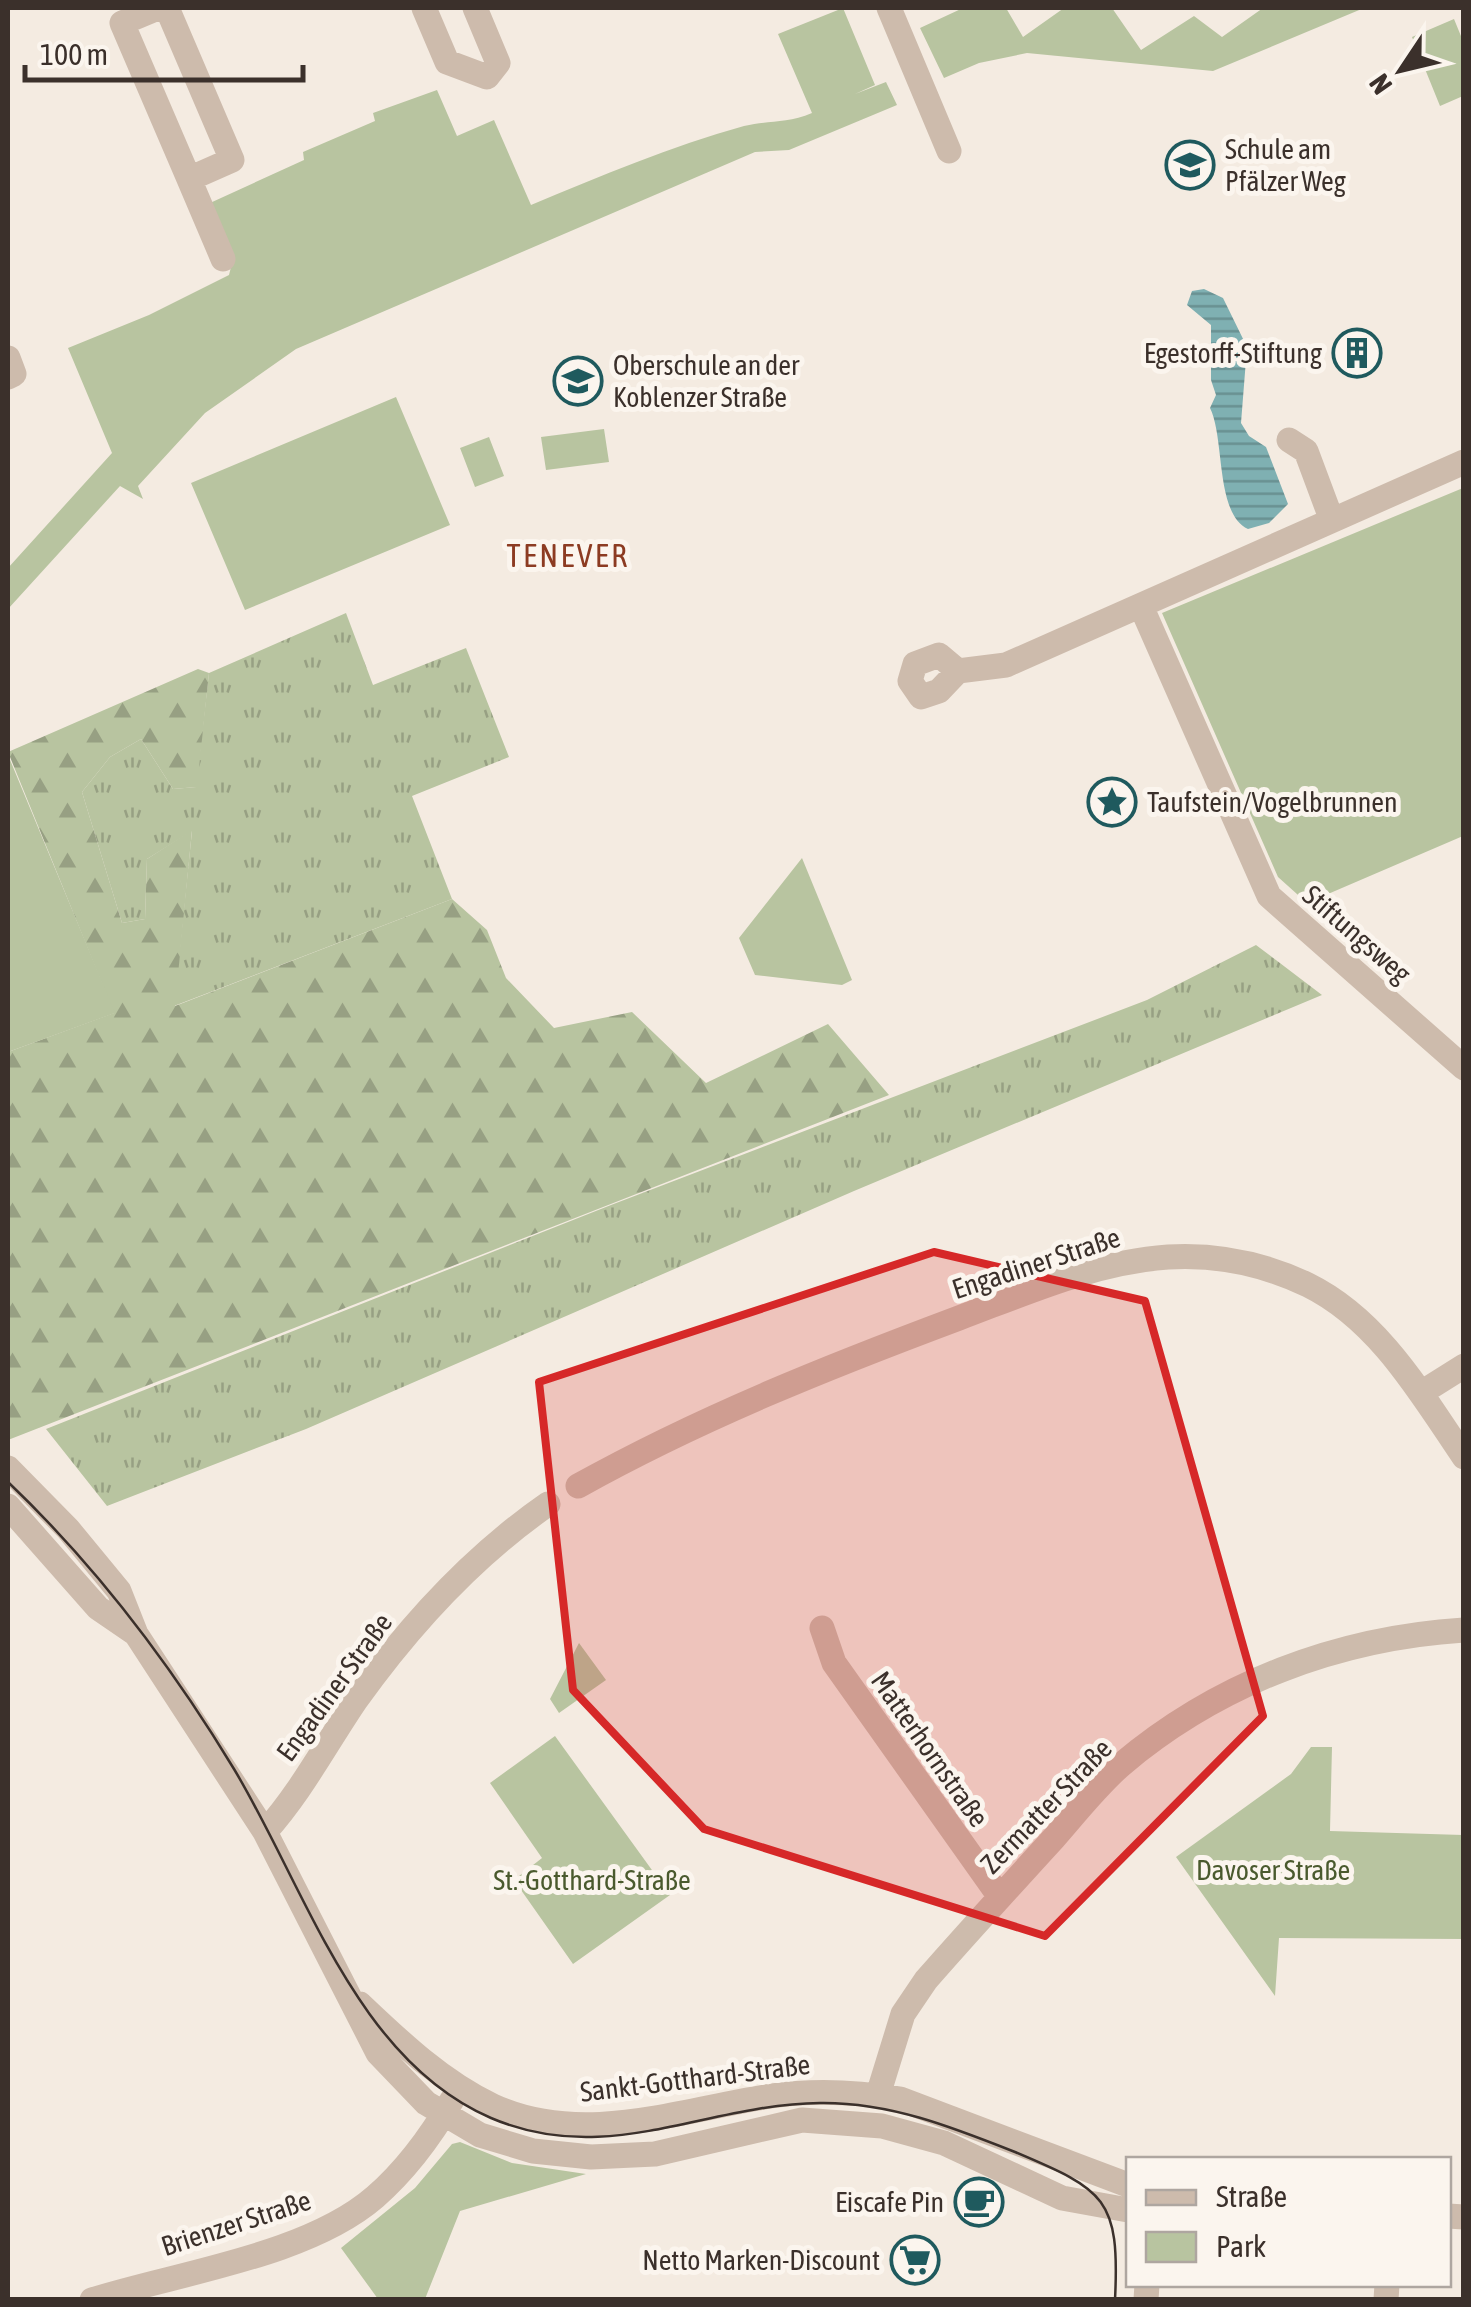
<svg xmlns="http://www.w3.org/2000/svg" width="1471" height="2307" viewBox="0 0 1471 2307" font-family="'Asap Condensed',sans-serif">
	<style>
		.grass { fill: url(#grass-tufts) }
		.forest { fill: url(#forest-firs) }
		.green { fill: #b8c4a0 }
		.water { fill: url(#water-rules) }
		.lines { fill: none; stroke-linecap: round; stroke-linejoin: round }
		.minor { stroke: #cdbbac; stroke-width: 25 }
		.tram { stroke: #3b302b; stroke-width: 2.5 }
		.marked { fill: #d62828; fill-opacity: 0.2; stroke: #d62828; stroke-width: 8; stroke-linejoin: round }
		.labels { text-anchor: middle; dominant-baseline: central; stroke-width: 10; stroke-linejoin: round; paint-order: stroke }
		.poi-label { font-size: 28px; fill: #3b302b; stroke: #fbf5ee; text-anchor: start }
		.street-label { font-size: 28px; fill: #3b302b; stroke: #fbf5ee }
		.park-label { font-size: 28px; fill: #4a5a2e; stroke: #fbf5ee }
		.quarter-label { font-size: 32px; letter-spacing: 2.5px; fill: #8c3b22; stroke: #fbf5ee }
	</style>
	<defs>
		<pattern id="grass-tufts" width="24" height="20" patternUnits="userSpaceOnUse" patternTransform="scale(2.5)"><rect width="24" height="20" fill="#b8c4a0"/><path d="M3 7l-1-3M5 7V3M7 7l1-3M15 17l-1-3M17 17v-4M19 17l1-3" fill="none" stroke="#97a083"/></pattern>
		<pattern id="forest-firs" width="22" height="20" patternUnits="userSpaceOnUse" patternTransform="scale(2.5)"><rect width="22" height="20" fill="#b8c4a0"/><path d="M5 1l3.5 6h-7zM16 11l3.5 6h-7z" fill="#97a083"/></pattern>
		<pattern id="water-rules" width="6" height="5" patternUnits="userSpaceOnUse" patternTransform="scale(2.5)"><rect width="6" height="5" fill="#7fb0b2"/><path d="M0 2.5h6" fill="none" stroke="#699091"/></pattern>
	</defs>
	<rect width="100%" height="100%" fill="#f4ebe1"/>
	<path class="grass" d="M346,613L373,685L466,648L509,757L412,796L452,899L174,1006L192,831L147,859L145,919L122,923L82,792L110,757L141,739L173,789L196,787L209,673Z
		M1256,945L1322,995L854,1191L306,1429L107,1506L46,1429L611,1205L1147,1000Z"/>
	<path class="forest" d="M198,669L209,673L197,787L173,789L141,739L110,757L82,792L122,923L145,919L147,859L192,830L175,1006L452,899L487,930L506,978L554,1028L632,1012L706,1083L828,1024L889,1095L8,1440V1052L114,1013L8,752Z"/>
	<path class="green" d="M843,8L875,85L855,94L886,82L897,105L789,150L755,152L296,349L205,413L138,486L143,499L120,486L8,609V568L112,453L68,348L149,315L229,275L233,259L210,203L304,160L303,152L375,121L373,113L437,90L457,136L494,120L531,205C601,176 671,146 744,126C768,120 786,124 812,113L778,34Z
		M963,8H1006L1023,37L1064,8H1112L1141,50L1194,16L1222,37L1263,8H1364L1213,71L1027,53L979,63L944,78L920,28Z
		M1454,19L1463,41V96L1440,106L1412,37Z
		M396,397L450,525L245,610L191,483Z
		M604,429L609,462L546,470L541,437Z
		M489,437L504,476L475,487L460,448Z
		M1463,488V836L1307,903L1278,877L1162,613Z
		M8,755L115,1013L8,1052Z
		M802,858L852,980L842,985L755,975L739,938Z
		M579,1643L606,1680L559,1713L550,1699Z
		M555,1736L670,1895L573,1964L514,1880L542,1858L490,1783Z
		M1311,1747H1332L1330,1831L1463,1835V1939L1279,1938L1275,1996L1176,1857L1291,1774Z
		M460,2142L512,2163L586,2174L460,2211L425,2299H378L341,2248L415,2188L452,2144Z"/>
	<path class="water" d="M1204,289L1223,298L1247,347L1241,423L1249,436L1266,447L1288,504L1269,523L1248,529C1215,514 1225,438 1210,408L1216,395L1211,380V325L1187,305L1192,291Z"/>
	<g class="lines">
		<path class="minor" d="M158,8L122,23L189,179L232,160L167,8
			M424,8L447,62L487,77L498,63L475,8
			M889,8L949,151
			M189,179L223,259
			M8,358L14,374L8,377
			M1289,440L1306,451L1331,518
			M1141,606L1269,896L1464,1068
			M958,671L939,655L915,664L910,681L921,697L939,691L958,671L1006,665L1464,462
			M1421,1393L1464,1366
			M8,1468L68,1529L119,1591L136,1634L265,1832L378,2053L426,2103L480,2135L533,2151L591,2157L655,2154L802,2120L882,2126L944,2143L1062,2198L1128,2210
			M578,1486C700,1418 828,1367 959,1318C1026,1293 1095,1262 1168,1257C1217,1254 1264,1264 1308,1285C1379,1320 1421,1394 1464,1457
			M8,1506L98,1608L136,1634
			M822,1628L834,1663L1000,1897
			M265,1832C301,1792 326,1744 356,1700C409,1626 473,1556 548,1504
			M360,2004C400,2042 442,2082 493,2106C582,2147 680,2110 771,2096C813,2090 858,2092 900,2099L1128,2185
			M878,2095L903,2014L926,1980C968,1932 1011,1885 1054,1838C1076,1813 1096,1787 1121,1765C1218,1683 1338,1638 1464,1630
			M1448,2216L1464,2217
			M92,2300C177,2273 307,2256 375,2197C406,2170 431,2136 452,2100
			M1146,2300L1147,2284
			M1386,2300L1387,2284"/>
		<path class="tram" d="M8,1482C96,1566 171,1665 234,1769C306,1889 356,2060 491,2118C608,2168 704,2104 820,2103C889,2102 952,2127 1015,2152C1105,2190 1120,2198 1115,2300"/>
	</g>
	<path class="marked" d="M934,1252L1145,1301L1263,1716L1045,1936L704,1829L573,1690L539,1382Z"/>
	<defs>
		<g id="school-ring" transform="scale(2.5)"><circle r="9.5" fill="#fbf5ee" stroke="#1f5a5e" stroke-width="1.5"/><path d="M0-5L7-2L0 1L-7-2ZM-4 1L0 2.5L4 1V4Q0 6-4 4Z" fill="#1f5a5e"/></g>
		<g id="building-ring" transform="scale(2.5)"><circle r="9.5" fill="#fbf5ee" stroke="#1f5a5e" stroke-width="1.5"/><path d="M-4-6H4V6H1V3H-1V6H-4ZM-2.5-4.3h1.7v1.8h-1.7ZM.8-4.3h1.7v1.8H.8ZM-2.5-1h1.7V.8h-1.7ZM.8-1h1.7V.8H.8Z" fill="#1f5a5e"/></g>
		<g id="sight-ring" transform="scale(2.5)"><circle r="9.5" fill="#fbf5ee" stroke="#1f5a5e" stroke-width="1.5"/><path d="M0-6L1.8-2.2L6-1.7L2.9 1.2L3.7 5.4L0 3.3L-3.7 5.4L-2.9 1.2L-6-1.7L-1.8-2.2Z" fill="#1f5a5e"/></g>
		<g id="cafe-ring" transform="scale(2.5)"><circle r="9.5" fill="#fbf5ee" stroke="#1f5a5e" stroke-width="1.5"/><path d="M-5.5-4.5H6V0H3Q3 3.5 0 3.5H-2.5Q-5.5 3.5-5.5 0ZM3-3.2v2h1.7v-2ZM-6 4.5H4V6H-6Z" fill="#1f5a5e"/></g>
		<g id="supermarket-ring" transform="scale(2.5)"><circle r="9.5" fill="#fbf5ee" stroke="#1f5a5e" stroke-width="1.5"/><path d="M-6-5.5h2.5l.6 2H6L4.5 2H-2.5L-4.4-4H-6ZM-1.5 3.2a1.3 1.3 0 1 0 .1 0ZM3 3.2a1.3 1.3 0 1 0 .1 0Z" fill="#1f5a5e"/></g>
	</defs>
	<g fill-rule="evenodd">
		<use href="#school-ring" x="1190" y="165"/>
		<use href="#building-ring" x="1357" y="353"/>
		<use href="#school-ring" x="578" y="381"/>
		<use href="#sight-ring" x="1112" y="802"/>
		<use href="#cafe-ring" x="979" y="2202"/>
		<use href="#supermarket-ring" x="915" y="2260"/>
	</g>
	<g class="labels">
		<g class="poi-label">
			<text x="1225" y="149">Schule am<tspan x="1225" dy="32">Pfälzer Weg</tspan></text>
			<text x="1322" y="353" text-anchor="end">Egestorff-Stiftung</text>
			<text x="613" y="365">Oberschule an der<tspan x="613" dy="32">Koblenzer Straße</tspan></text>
			<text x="1147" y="802">Taufstein/Vogelbrunnen</text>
			<text x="944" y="2202" text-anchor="end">Eiscafe Pin</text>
			<text x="880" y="2260" text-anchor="end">Netto Marken-Discount</text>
		</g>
		<g class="street-label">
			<text transform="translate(1357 934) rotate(41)">Stiftungsweg</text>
			<text transform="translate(1036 1263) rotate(-18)">Engadiner Straße</text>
			<text transform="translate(334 1687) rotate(-54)">Engadiner Straße</text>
			<text transform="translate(930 1749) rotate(55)">Matterhornstraße</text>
			<text transform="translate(1046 1806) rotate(-46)">Zermatter Straße</text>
			<text transform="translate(695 2078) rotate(-7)">Sankt-Gotthard-Straße</text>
			<text transform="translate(236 2223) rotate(-18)">Brienzer Straße</text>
		</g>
		<g class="park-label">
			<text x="1273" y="1870">Davoser Straße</text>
			<text x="592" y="1880">St.-Gotthard-Straße</text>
		</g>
		<g class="quarter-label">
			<text x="568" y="555">TENEVER</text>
		</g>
	</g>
	<rect width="1471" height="2307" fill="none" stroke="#3b302b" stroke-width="20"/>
	<rect x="1126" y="2157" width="325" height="130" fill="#fbf5ee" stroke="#aea6a0" stroke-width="2.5"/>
	<rect x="1146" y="2190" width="50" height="15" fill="#cdbbac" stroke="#aea6a0" stroke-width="2.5"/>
	<text x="1216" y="2207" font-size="30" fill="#3b302b">Straße</text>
	<rect x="1146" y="2232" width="50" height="30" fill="#b8c4a0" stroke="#aea6a0" stroke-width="2.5"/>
	<text x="1216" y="2257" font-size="30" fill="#3b302b">Park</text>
	<g transform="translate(1401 70) rotate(235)" stroke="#fbf5ee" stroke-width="8" paint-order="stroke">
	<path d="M0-8L18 38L0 25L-18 38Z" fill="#3b302b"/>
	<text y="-15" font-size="28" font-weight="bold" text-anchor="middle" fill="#3b302b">N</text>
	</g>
	<path d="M25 65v15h278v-15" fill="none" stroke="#3b302b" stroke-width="5"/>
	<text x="40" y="65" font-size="30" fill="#3b302b" stroke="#fbf5ee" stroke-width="8" paint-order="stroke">100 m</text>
</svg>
